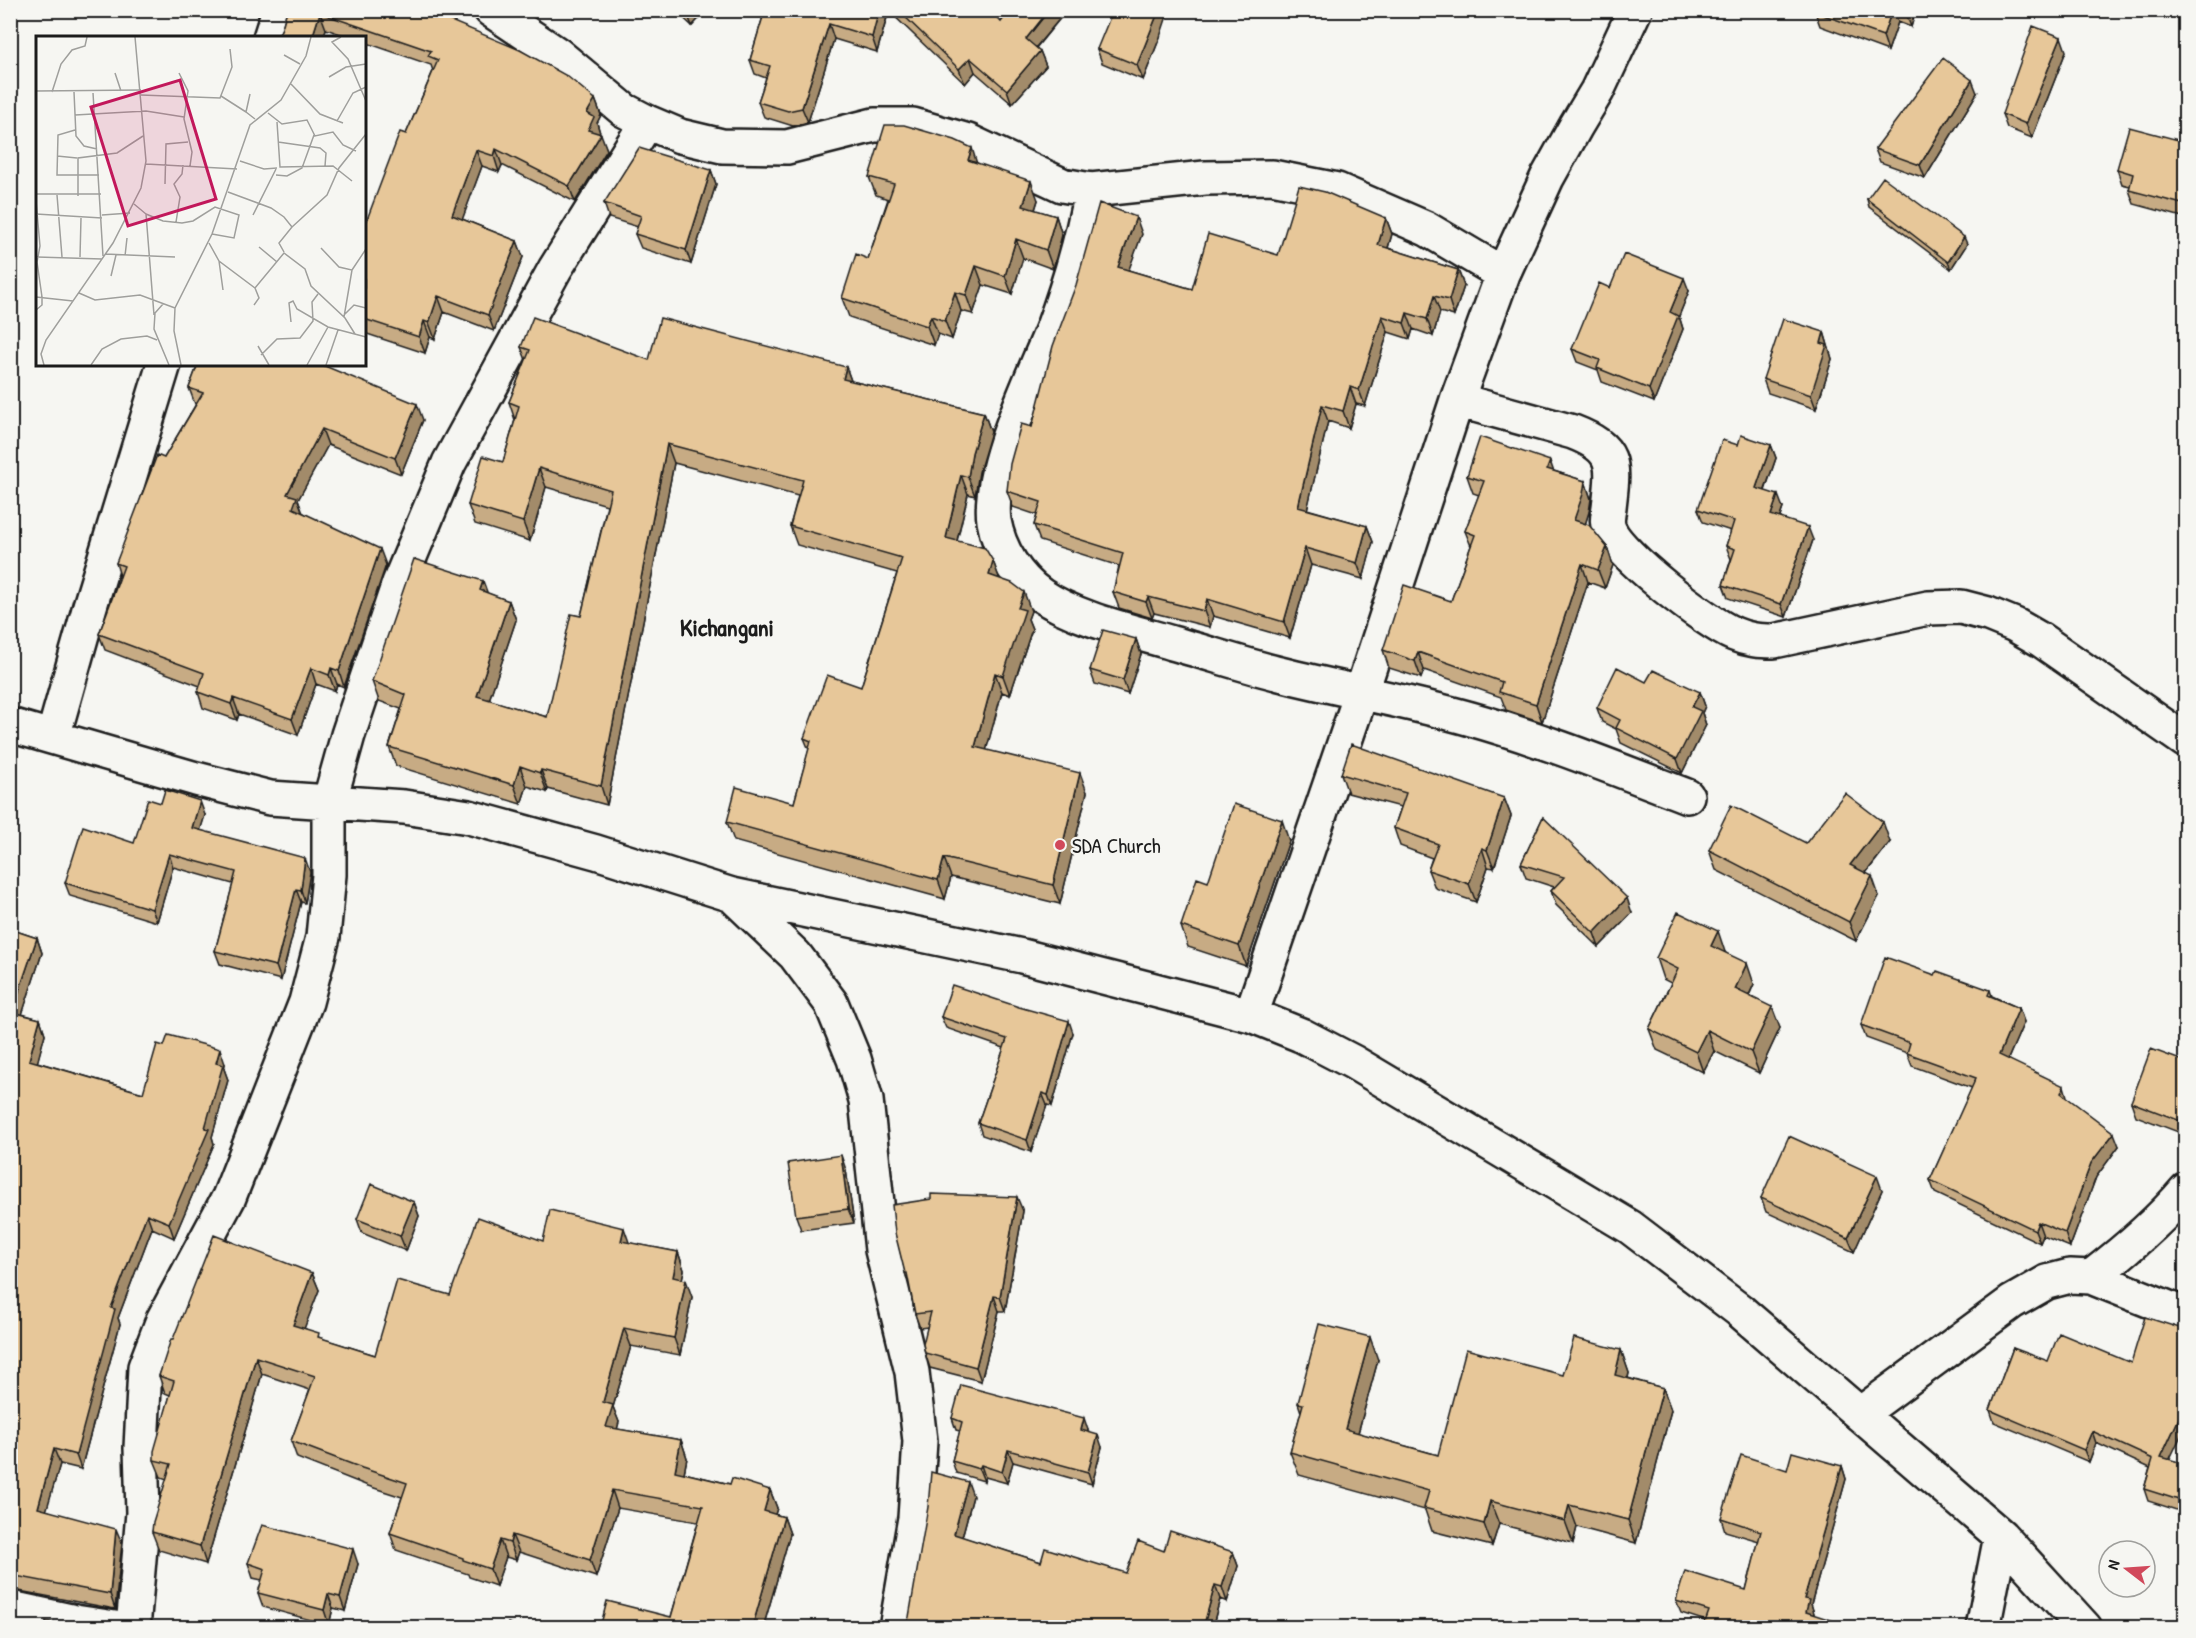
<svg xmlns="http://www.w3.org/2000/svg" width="2196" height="1638" viewBox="0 0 2196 1638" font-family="'Patrick Hand',sans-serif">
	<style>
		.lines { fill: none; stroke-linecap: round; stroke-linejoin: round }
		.minor-casing { stroke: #1c1c1c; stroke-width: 38 }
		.minor { stroke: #f6f6f2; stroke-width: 33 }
		.wall { fill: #c7ab84; stroke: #1c1c1c; stroke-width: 1.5 }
		.shaded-wall { fill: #a28b6b; stroke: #1c1c1c; stroke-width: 1.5 }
		.building { fill: #e7c799; stroke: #1c1c1c; stroke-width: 1.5 }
		.poi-dot { fill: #d1495b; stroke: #f6f6f2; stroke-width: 2 }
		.labels { text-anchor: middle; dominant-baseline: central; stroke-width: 4.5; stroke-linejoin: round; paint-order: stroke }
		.poi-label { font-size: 21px; fill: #1c1c1c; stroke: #f6f6f2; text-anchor: start }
		.quarter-label { font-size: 24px; font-weight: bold; fill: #1c1c1c; stroke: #f6f6f2 }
		.inset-road { fill: none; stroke: #9f9f9c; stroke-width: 1.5 }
		.view { fill: #c2185b; fill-opacity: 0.15; stroke: #c2185b; stroke-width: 3 }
		.inset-edge { fill: none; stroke: #1c1c1c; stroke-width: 3 }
	</style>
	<rect width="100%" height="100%" fill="#f6f6f2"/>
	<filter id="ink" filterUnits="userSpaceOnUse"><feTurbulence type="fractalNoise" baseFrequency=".0167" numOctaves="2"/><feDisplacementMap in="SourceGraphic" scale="12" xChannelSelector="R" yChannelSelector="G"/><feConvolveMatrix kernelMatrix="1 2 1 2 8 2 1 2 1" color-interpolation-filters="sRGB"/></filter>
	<g filter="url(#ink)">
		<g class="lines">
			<g class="minor-casing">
				<path id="minor" d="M491,10L557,54L624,110L647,122L680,136L722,146L787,147L874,125H913L968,141L1062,185L1091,190L1205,178L1272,177L1337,190L1427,229L1503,274
					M270,38L279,10
					M1091,190C1083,238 1069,284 1052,330C1032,379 987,470 994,521C999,550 1017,578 1041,595C1076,619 1132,631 1172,643C1208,653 1244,665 1280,674C1343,690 1408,701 1471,719C1545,740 1616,769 1687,796
					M1457,400L1573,432C1617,449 1614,464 1609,507C1608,515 1606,522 1609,529C1619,555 1707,623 1734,634C1748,640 1759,641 1774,641L1928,608L1961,607L1988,614L2015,625L2041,640L2186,741
					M10,725L196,779L270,798L404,807L469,817L596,852L732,895L1022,956L1251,1015L1301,1035L1353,1062L1630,1227L1739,1310L2001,1536L2085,1628
					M53,737L90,606L164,364
					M732,895L795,955L831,1003L854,1059L866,1100L882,1250L912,1372L920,1441L915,1518L896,1628
					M1251,1015L1361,694L1457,400L1503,274L1547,178L1576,126L1597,91L1635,10
					M2091,1277C2126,1250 2158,1223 2186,1190
					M1860,1414L2012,1302L2047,1282L2070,1276L2091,1277L2186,1315
					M10,1608L75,1622L115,1628
					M133,1628L143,1513L141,1448L145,1367L163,1320L229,1197L306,1002L323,937L329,875V803L348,735L399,583L449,463L555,269L647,122
					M1983,1628L2001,1536"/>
			</g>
			<use href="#minor" class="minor"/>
		</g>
		<path class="wall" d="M287,10H425L595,99L601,115L597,123L600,133V134L607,150L575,202L502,165L499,172L482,166L462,219L517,241L523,257L494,331L444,312L435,339L430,337L425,353L364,333V221L366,222L406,134L433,71L431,65L364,42V38H352L326,29L323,38H277L282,28Z
			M675,10H707L692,26Z
			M765,10H990L1001,22L1010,10H1067L1036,48L1040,51L1046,66L1012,104L975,72L965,84L889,11L877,52L834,39L808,122L793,126L764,117L758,102L766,78L755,74L750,60Z
			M1816,10H1916L1911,27L1898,22L1888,51L1820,26L1815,12Z
			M1160,37L1143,80L1102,63L1097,49Z
			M2066,51L2032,138L2007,128L2002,114Z
			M1977,93L1925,178L1880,162L1875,149Z
			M2186,142V218L2134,204L2129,190L2130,186L2122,184L2117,169Z
			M977,163L1038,200L1035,210L1056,216L1062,235L1053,269L1023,258L1012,294L983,285L973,314L961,311L952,339L938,334L934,345L849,317L842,298L868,259L888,199L876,195L869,177Z
			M711,170L716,184L691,264L641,248L635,234L638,227L609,218L604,203Z
			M1867,199L1967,244L1951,269L1869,207Z
			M1386,218L1392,234L1388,248L1458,270L1464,286L1454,316L1440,312L1433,336L1413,329L1410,339L1388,332L1365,406L1356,404L1349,428L1328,421L1307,509L1367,526L1373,542L1363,579L1311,565L1290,638L1213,616L1210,627L1154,613L1152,618L1119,608L1113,592L1119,566L1040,541L1034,525L1037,515L1013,507L1007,491L1032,427L1142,234L1128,270L1192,289L1278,255Z
			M1610,288L1689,291L1679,316L1683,329L1654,402L1602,382L1598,370L1577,362L1572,349Z
			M1824,332L1832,359L1816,409L1768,393L1763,379Z
			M521,347L649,360L846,367L851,381L984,413L991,432L979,472L975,496L968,494L957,541L993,561L999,578L1031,611L1028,619L1032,629L1010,695L1002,692L986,750L1087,792L1060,904L951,877L945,899L734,841L727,822L794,803L809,750L804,738L861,687L897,573L797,545L790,526L798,496L674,463L607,805L548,789L547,792L527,786L521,804L396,766L389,747L401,709L379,701L372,681L487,593L509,601L516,620L489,700L547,717L581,616L607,505L546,487L530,541L475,524L468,505L503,462L515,420L509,402L526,360Z
			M198,364H328L327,367L423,420L401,474L328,445L298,500L302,512L386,565L344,687L337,684L335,691L316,684L298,735L239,714L237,720L203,708L198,692L200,686L105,650L99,634L120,576L116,563L164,458L196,404H195L189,388Z
			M1738,445H1771L1776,458L1765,491L1783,508L1780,517L1813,540L1786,617L1728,598L1723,585L1731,559L1726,546L1731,531L1703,522L1698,509Z
			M1554,471L1585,481L1591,499L1589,512L1585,524L1607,547L1613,565L1605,588L1588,582L1542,722L1506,710L1501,697L1424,670L1421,678L1389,668L1383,650L1451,601L1471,546L1465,531L1479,495L1473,493L1467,476Z
			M1136,639L1141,654L1128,694L1095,684L1090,670Z
			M1646,682L1700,692L1705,706L1702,713L1706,725L1682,773L1621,743L1616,729L1602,722L1597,708Z
			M1341,774L1504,798L1511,816L1494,868L1488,867L1476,902L1435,888L1428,870L1432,858L1400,846L1394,828L1401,807L1348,793Z
			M205,815L200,830L310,872L305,903L301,902L281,980L220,964L215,951L233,884L173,867L157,922L70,896L65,883L134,843Z
			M1543,817L1632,913L1599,947L1556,905L1551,891L1554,887L1526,878L1521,864Z
			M1289,841L1246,966L1188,947L1181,926L1208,882Z
			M1890,842L1866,873L1879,896L1856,941L1716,870L1709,850L1806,843Z
			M10,929L37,938L42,953L22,1014L40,1019L45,1034L37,1062L143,1093L225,1064L224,1069L228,1080L212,1137L214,1144L174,1238L152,1228L118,1318L120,1324L81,1469L60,1464L46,1510L122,1543L115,1609L14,1590H10Z
			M1725,952L1754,984L1749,996L1780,1028L1759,1073L1714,1051L1703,1072L1657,1050L1649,1029L1671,983L1663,979L1656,958Z
			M1935,975L1990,990L1992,996L2019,1008L2024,1022L2008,1059L2068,1099L2119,1146L2096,1177L2070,1247L2043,1236L2040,1243L1935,1193L1930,1180L1972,1088L1912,1066L1907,1053L1866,1038L1861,1025Z
			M941,1017L1073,1033L1052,1106L1047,1105L1031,1152L982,1135L978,1123L1004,1048L946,1028Z
			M2186,1062V1135L2136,1116L2131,1102Z
			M846,1170L854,1223L801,1230L796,1216Z
			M1882,1190L1854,1252L1766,1212L1761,1198Z
			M414,1202L419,1216L406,1251L362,1233L357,1219Z
			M1023,1211L1005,1311H999L981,1381L930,1368L925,1353L927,1327L920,1328L915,1314L909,1284L905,1273Z
			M543,1241L630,1243L678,1252L684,1270L682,1279L692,1297L680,1355L631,1346L613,1407L619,1422L617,1429L681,1440L687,1458L684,1473L730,1484L770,1490L777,1508L775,1514L784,1517L790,1534L763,1628H600L671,1617L698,1522L618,1508L596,1577L519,1552L516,1560L506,1557L496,1586L469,1577L468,1574L396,1550L390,1533L402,1497L368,1486L297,1458L291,1441L310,1390L262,1374L206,1564L159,1550L152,1532L167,1479L161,1477L154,1460L170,1395L165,1393L159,1376L173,1339L312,1273L319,1290L304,1328L320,1338L375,1355L450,1295Z
			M2013,1348L2170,1460L2186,1464V1513L2148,1501L2144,1489L2150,1468L2096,1443L2089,1462L1994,1422L1990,1410Z
			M1621,1350L1629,1373L1628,1378L1663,1388L1671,1410L1636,1543L1577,1527L1573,1543L1499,1524L1492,1546L1432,1531L1425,1510L1299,1475L1290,1452L1301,1412L1298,1403L1378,1360L1358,1433L1438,1455L1563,1375Z
			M952,1418L1088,1430V1432L1102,1447L1092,1484L1013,1462L1007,1483L985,1477L984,1481L956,1473L952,1461L960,1431L956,1430Z
			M1842,1466L1846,1479L1811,1604L1814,1614L1706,1621L1681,1613L1676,1601L1746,1590L1759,1541L1725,1531L1721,1518L1787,1470Z
			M973,1496L962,1537L1041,1562L1126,1573L1164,1551L1233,1552L1238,1566L1227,1602L1220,1599L1212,1628H903L906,1625Z
			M248,1563L358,1564L345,1611L333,1608L329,1625L263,1607L258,1593L262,1580L253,1578Z"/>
		<path class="shaded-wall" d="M689,10H707L692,26L687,13Z
			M879,10H889L877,52L872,37Z
			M1049,10H1067L1031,53L1026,39Z
			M1159,10H1169L1160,37L1143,80L1137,65Z
			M1892,10H1894L1898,22L1888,51L1883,36Z
			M1907,10H1916L1911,27L1906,13Z
			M320,13L326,29L323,38H312Z
			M829,24L834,39L808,122L802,108Z
			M2061,37L2066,51L2032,138L2026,124Z
			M1040,51L1046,66L1012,104L1007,90Z
			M970,58L975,72L965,84L959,69Z
			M1972,80L1977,93L1925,178L1920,165Z
			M595,99L601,115L597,123L600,133L594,146L588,130L587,113Z
			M601,134L607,150L575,202L569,186Z
			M972,148L978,167L968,160Z
			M496,149L502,165L499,172L494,156Z
			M476,150L482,166L458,231L452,215Z
			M711,170L716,184L691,264L686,250Z
			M1031,181L1038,200L1030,225L1023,206Z
			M1056,216L1062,235L1053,269L1046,250Z
			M1136,217L1142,234L1124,283L1118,267Z
			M1386,218L1392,234L1384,261L1378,245Z
			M1964,237L1967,244L1951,269L1948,262Z
			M1016,239L1023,258L1012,294L1005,276Z
			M517,241L523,257L494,331L488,315Z
			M976,266L983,285L973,314L966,295Z
			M1458,270L1464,286L1454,316L1449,300Z
			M1684,278L1689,291L1679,316L1683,329L1654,402L1649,389L1670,312Z
			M955,292L961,311L952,339L945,321Z
			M438,296L444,312L435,339L429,323Z
			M1434,296L1440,312L1433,336L1427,319Z
			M1407,313L1413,329L1410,339L1404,323Z
			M931,316L938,334L934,345L927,326Z
			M1382,316L1388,332L1365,406L1359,390Z
			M424,321L430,337L425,353L419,337Z
			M1824,332L1832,359L1816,409L1811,395L1821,343Z
			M846,367L853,386L843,379Z
			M1350,387L1356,404L1349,428L1343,411Z
			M417,404L423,420L401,474L395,458Z
			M1322,405L1328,421L1304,523L1298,507Z
			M984,413L991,432L979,472L975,496L968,477L972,453Z
			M322,429L328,445L298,500L303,513L299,524L287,494Z
			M667,444L674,463L607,805L601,786Z
			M1771,445L1776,458L1761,501L1756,488Z
			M1550,461L1556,478L1547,469Z
			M539,468L546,487L530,541L523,522Z
			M961,475L968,494L953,557L946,538Z
			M1585,481L1591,499L1589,512L1581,538L1574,520Z
			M1778,495L1783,508L1776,528L1771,515Z
			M1367,526L1373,542L1363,579L1357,563Z
			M1808,527L1813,540L1786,617L1781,604Z
			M1607,547L1613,565L1605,588L1598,570Z
			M1305,548L1311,565L1290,638L1284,622Z
			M380,549L386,565L344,687L339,671Z
			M993,561L1000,580L989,575Z
			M1582,564L1588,582L1542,722L1536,704Z
			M483,581L490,600L480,590Z
			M1024,592L1031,611L1028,619L1032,629L1010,695L1003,676L1018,608Z
			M1148,597L1154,613L1152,618L1146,602Z
			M1207,599L1213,616L1210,627L1204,611Z
			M509,601L516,620L484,715L477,696Z
			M1136,639L1141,654L1128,694L1123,680Z
			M1418,652L1424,670L1421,678L1415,661Z
			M311,668L316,684L298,735L292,719Z
			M331,668L337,684L335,691L329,675Z
			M995,673L1002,692L982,766L975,747Z
			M1700,692L1705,706L1702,713L1706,725L1682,773L1677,759L1692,707Z
			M233,698L239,714L237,720L231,704Z
			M520,766L527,786L521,804L514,785Z
			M541,770L548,789L547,792L540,773Z
			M1080,773L1087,792L1060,904L1053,885Z
			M1504,798L1511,816L1494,868L1487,850Z
			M200,801L205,815L197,841L192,828Z
			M1282,820L1289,841L1246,966L1239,946Z
			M1883,822L1890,842L1857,884L1850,865Z
			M1482,848L1488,867L1476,902L1469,884Z
			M169,854L173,867L157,922L152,909Z
			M305,858L310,872L305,903L301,890Z
			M944,858L951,877L945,899L938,880Z
			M1872,876L1879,896L1856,941L1849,922Z
			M296,889L301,902L281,980L276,966Z
			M1627,898L1632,913L1599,947L1594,933Z
			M1718,931L1725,952L1718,967L1711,946Z
			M37,938L42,953L18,1027L12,1012Z
			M1747,963L1754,984L1742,1010L1735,989Z
			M1772,1007L1780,1028L1759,1073L1751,1052Z
			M2019,1008L2024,1022L2004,1068L1999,1055Z
			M40,1019L45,1034L34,1075L29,1060Z
			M1069,1021L1073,1033L1052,1106L1048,1095Z
			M1707,1030L1714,1051L1703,1072L1696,1052Z
			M220,1049L225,1064L224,1069L228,1080L212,1137L214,1144L174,1238L169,1223L205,1128L216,1063Z
			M2064,1086L2068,1100L2061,1093Z
			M1042,1093L1047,1105L1031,1152L1027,1140Z
			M2114,1133L2119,1146L2096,1177L2070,1247L2065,1233L2091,1163Z
			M841,1155L846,1170L854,1223L848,1209Z
			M1877,1176L1882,1190L1854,1252L1848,1238Z
			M1017,1197L1023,1211L1005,1311L1000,1297Z
			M414,1202L419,1216L406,1251L400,1236Z
			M147,1214L152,1228L118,1318L120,1324L81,1469L76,1455L111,1308Z
			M2038,1222L2043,1236L2040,1243L2035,1230Z
			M624,1228L630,1245L621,1241Z
			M678,1252L684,1270L679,1294L673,1277Z
			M312,1273L319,1290L299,1342L293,1325Z
			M686,1280L692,1297L680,1355L674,1338Z
			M994,1296L999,1311L981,1381L976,1367Z
			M624,1328L631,1346L613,1407L619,1422L613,1445L606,1427L603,1402Z
			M1370,1337L1378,1360L1353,1451L1345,1429Z
			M1621,1350L1629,1373L1623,1398L1615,1375Z
			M256,1357L262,1374L206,1564L200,1546Z
			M1663,1388L1671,1410L1636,1543L1628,1520Z
			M2186,1403V1425L2165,1469L2161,1457Z
			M1084,1418L1088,1430L1085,1442L1081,1430Z
			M2092,1431L2096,1443L2089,1462L2084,1450Z
			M1098,1435L1102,1447L1092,1484L1088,1472Z
			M681,1440L687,1458L681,1488L675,1471Z
			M54,1449L60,1464L43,1522L38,1508Z
			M1008,1450L1013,1462L1007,1483L1002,1472Z
			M981,1465L985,1477L984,1481L979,1469Z
			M1842,1466L1846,1479L1811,1604L1814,1613L1811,1625L1806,1612L1804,1599Z
			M968,1482L973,1496L959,1548L954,1534Z
			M612,1490L618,1508L596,1577L590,1560Z
			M770,1490L777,1508L771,1528L764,1511Z
			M2186,1490V1511L2182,1501Z
			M1490,1501L1499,1524L1492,1546L1484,1524Z
			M1569,1505L1577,1527L1573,1543L1565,1521Z
			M784,1517L790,1534L763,1628H752Z
			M116,1529L122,1543L115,1609L110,1594Z
			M512,1535L519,1552L516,1560L510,1543Z
			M500,1540L506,1557L496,1586L490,1569Z
			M353,1549L358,1564L345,1611L340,1597Z
			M1233,1552L1238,1566L1227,1602L1222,1587Z
			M1215,1585L1220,1599L1212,1628H1203Z
			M328,1594L333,1608L329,1625L324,1610Z"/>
		<path class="building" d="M287,10H425L520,50L567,76L595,99L587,113L594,117L588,130L601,134L569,186L496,149L494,156L476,150L452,215L517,241L488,315L438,296L429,323L424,321L419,337L364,319V221L366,222L400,132L406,134L438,60L428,56L431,51L320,13L312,38H277L282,28Z
			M765,10H879L872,37L829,24L802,108L788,111L758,102L770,66L750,60Z
			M898,10H990L1001,22L1010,10H1049L1026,39L1040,51L1007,90L970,58L959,69Z
			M1113,10H1159L1137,65L1097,49Z
			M1816,10H1892L1883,36L1815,12Z
			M2033,26L2061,37L2026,124L2002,114Z
			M1943,58L1972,80L1920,165L1875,149Z
			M885,125H904L955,140L972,148L968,160L1031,181L1023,206L1056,216L1046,250L1016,239L1005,276L976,266L966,295L955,292L945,321L931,316L927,326L842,298L856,254L868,259L894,184L869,177Z
			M2129,127L2186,142V205L2129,190L2133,174L2117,169Z
			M639,148L711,170L686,250L635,234L641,216L604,203Z
			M1883,177L1964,237L1948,262L1867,199Z
			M1299,186L1325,192L1386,218L1378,245L1458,270L1449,300L1434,296L1427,319L1407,313L1404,323L1382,316L1359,390L1350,387L1343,411L1322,405L1298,507L1367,526L1357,563L1305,548L1284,622L1207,599L1204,611L1148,597L1146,602L1113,592L1123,553L1034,525L1041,502L1007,491L1010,464L1021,424L1032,427L1053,346L1076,285L1099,203L1136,217L1118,267L1192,289L1208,234L1278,255Z
			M1624,254L1684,278L1670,312L1678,316L1649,389L1597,368L1600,360L1572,349L1599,283L1610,288Z
			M533,317L649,360L660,318L846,367L843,379L984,413L972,453L968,477L961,475L946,538L985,548L993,561L989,575L1012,583L1024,592L1018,608L1025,610L1003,676L995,673L975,747L1080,773L1053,885L944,858L938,880L727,822L736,787L794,803L811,741L804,738L827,675L861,687L902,558L790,526L803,480L667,444L601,786L541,770L540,773L520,766L514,785L389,747L406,695L372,681L414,559L483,581L480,590L509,601L477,696L547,717L571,614L581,616L611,490L539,468L523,522L468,505L483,456L503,462L519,406L509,402L530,350L521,347Z
			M1783,319L1824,332L1821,343L1827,345L1811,395L1763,379Z
			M198,364H320L417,404L395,458L322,429L287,494L297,497L293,508L380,549L339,671L331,668L329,675L311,668L292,719L233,698L231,704L198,692L204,673L99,634L124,566L116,563L157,455L164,458L203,393L189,388Z
			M1741,435L1771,445L1756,488L1778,495L1771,515L1808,527L1781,604L1723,585L1735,549L1726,546L1734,521L1698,509L1722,440L1738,445Z
			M1480,437L1550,461L1547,469L1585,481L1583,494L1574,520L1589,525L1607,547L1598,570L1582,564L1536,704L1499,692L1502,682L1418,652L1415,661L1383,650L1404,585L1451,601L1475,535L1465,531L1484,481L1467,476Z
			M1103,630L1136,639L1123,680L1090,670Z
			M1617,667L1646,682L1653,670L1700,692L1692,707L1701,711L1677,759L1616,728L1620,720L1597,708Z
			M1351,744L1504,798L1487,850L1482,848L1469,884L1428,870L1438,844L1394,828L1406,793L1341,774Z
			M165,790L200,801L192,828L305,858L301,890L296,889L276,966L215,951L236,872L169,854L152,909L65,883L83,826L134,843L148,799L161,803Z
			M1845,793L1883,822L1850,865L1872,876L1849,922L1709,850L1731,805L1806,843Z
			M1234,804L1282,820L1239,946L1181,926L1197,878L1208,882Z
			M1543,817L1627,898L1594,933L1551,891L1564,877L1521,864Z
			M1678,912L1718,931L1711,946L1747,963L1735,989L1772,1007L1751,1052L1707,1030L1696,1052L1649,1029L1678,969L1656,958Z
			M10,929L37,938L12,1012L40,1019L29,1060L143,1093L157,1044L164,1046L168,1035L220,1049L216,1063L223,1065L205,1128L209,1129L169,1223L147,1214L111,1308L115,1309L76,1455L54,1449L38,1508L116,1529L110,1594L10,1575Z
			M1885,957L1935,975L1937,971L1990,990L1988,995L2019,1008L1999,1055L2064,1086L2061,1093L2114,1133L2091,1163L2065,1233L2038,1222L2035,1230L1930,1180L1976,1078L1907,1053L1910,1043L1861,1025Z
			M952,985L1019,1007L1069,1021L1048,1095L1042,1093L1027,1140L978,1123L1007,1039L941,1017Z
			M2151,1049L2186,1062V1123L2131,1102Z
			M1789,1136L1877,1176L1848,1238L1761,1198Z
			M841,1155L848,1209L796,1216L788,1163Z
			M371,1184L414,1202L400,1236L357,1219Z
			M931,1194L1017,1197L1000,1297L994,1296L976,1367L925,1353L923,1344L931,1312L915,1314L907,1273H905L895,1233L892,1205L931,1199Z
			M550,1210L624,1228L621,1241L678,1252L673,1277L686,1280L674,1338L624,1328L603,1402L613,1405L606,1427L681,1440L675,1471L730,1484L732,1478L770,1490L764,1511L784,1517L752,1628H600L607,1601L671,1617L703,1506L612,1490L590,1560L512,1535L510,1543L500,1540L490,1569L463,1560V1558L390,1533L407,1483L362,1468L291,1441L315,1376L256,1357L200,1546L152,1532L153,1522L171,1464L154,1460V1451L174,1381L159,1376L171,1339H173L214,1235L312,1273L293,1325L319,1333L318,1337L375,1355L397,1280L450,1295L478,1217L543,1241Z
			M2145,1317L2186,1330V1403L2161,1457L2186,1464V1490L2182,1501L2144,1489L2153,1459L2092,1431L2084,1450L1990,1410L2013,1348L2048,1361L2059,1333L2131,1363Z
			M1319,1324L1370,1337L1345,1429L1438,1455L1466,1349L1563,1375L1574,1338L1621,1350L1615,1375L1663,1388L1628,1520L1569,1505L1565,1521L1490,1501L1484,1524L1424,1508L1429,1491L1290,1452L1303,1404L1298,1403Z
			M961,1385L1084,1418L1081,1430L1098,1435L1088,1472L1008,1450L1002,1472L981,1465L979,1469L952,1461L962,1422L952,1418Z
			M1792,1452L1842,1466L1804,1599L1809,1600L1806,1612L1856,1628H1703L1709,1611L1676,1601L1685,1571L1746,1590L1761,1531L1721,1518L1741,1455L1787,1470Z
			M931,1472L968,1482L954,1534L1041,1562L1045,1548L1126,1573L1138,1541L1164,1551L1170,1531L1233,1552L1222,1587L1215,1585L1203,1628H903L906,1625L909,1617L928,1507Z
			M262,1525L353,1549L340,1597L328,1594L324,1610L258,1593L265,1569L248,1563Z
			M46,1621L79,1628H45Z
			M508,1623L522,1628H507Z"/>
	</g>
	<circle class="poi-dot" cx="1060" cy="845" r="6"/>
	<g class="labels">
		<g class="poi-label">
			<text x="1072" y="845">SDA Church</text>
		</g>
		<g class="quarter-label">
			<text x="727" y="627">Kichangani</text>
		</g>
	</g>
	<g transform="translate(36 36)">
		<rect width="330" height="330" fill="#f6f6f2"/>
		<path class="inset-road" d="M305,1L296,6L312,23L330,65M248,19L264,28M79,37L85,55M143,37L152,55L148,83L156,116L154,130M293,41L310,31L330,28M255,48L284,78L307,87M0,55L105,54M16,56L25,28L36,14L49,10L51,1M38,56L40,100L48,110L61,113M57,57L67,220M214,58L210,76L219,83M105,59L184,62L196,31L194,13M185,60L210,76M232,77L246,88L271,84L279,100L297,96L307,109L320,115M39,79L110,75L148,81M301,85L317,57L330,51M241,86L244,131L297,130L316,145M39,94L22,99L21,139H63M242,106L284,112L290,117L289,130M21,120L41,122M204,125L228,133L241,132M110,128L201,133M240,139L251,140L266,132L278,99M129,148L130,108L152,106M192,156L235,172L248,181L256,191L243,207L248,216M0,158H65M21,159L26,221M42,160V122L81,117L107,100M0,165L4,210L1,226L6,261V269L0,274M98,168L110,178L118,279M0,178L66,182M110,178L127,185L146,187L157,185L179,171L203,179L198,202L176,198M66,179L94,177M217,179L240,133M140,186L144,161L138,148L146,138L147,129M256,191L291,159L303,132L330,98M173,207L183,225L219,252L248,217L269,233L275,250L309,282L319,298M223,211L241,226M285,212L303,231L316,234L308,281M69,218L139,221M89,220L91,202M1,221L66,223M44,221L45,182M183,225L187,254M316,234L330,213M75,240L80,219M43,257L59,264L104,259L139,272M0,261L37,265M127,268L119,277L118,293L133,329M218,269L223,262L219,252M309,278L318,269L330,272M255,286L253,267L257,265L261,273L292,291L330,301M222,310L233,329M225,319L241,303L264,302L277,285L276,266L282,258M8,329L5,318L10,304L77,207L105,152L110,125L99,1M55,329L66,313L85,303L111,300L121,304M145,329L138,295L139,272L176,198L214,89L245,64L270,20L275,1M271,329L292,291M290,329L302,294"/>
		<path class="view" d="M144,44L180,163L92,190L55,71Z"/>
		<rect width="330" height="330" class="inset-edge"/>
	</g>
	<rect width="2196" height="1638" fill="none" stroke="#f6f6f2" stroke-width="36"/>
	<rect x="18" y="18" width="2160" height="1602" fill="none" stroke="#1c1c1c" stroke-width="2" filter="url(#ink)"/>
	<g transform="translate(2127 1569) rotate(287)"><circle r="28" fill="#f6f6f2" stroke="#9f9f9c" stroke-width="1.5"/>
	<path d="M0-4.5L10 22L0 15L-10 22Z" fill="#d1495b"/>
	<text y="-9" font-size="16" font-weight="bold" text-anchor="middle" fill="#1c1c1c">N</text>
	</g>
</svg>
